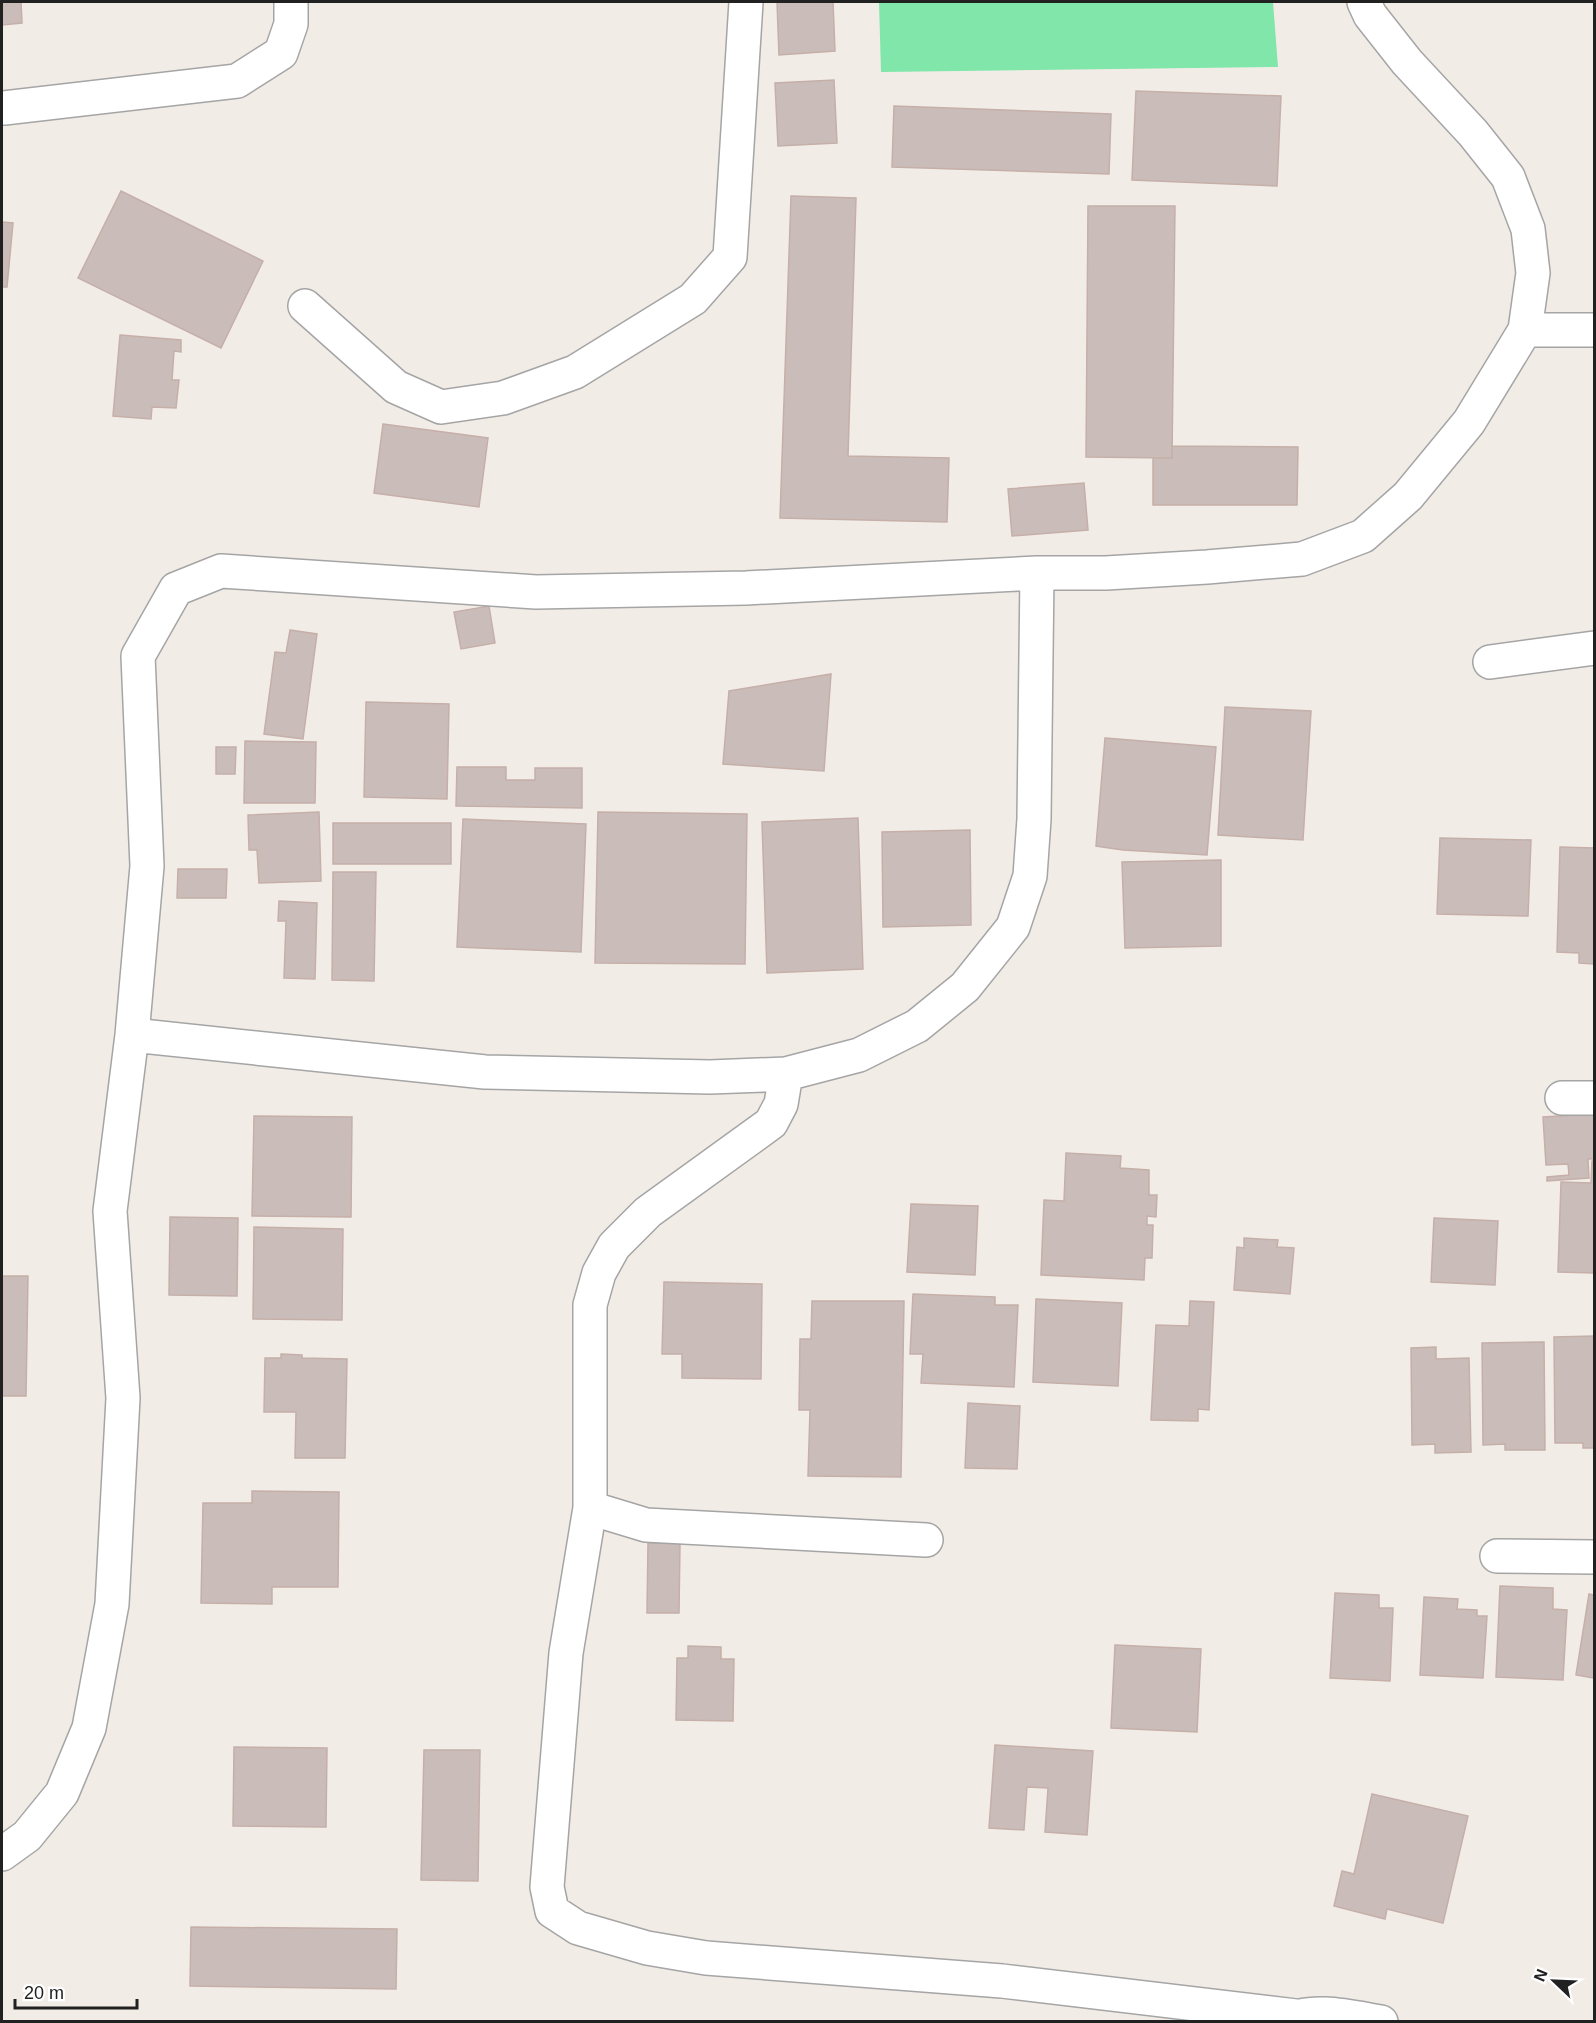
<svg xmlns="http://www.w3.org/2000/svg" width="1596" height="2023" viewBox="0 0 1596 2023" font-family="Arial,sans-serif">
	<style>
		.pitch { fill: #80e6a9 }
		.building { fill: #cabdb9; stroke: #c5afa8; stroke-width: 1.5 }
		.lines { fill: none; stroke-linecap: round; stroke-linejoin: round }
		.street-casing { stroke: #a5a5a5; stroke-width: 36 }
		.street { stroke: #fff; stroke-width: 33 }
	</style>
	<rect width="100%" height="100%" fill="#f2ece7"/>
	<path class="pitch" d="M879,2H1273L1278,67L881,72Z"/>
	<path class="building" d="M2,2H21L22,23L2,25Z
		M777,2H833L835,51L779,55Z
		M834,80L837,143L778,146L775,83Z
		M1136,91L1281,96L1277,186L1132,180Z
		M894,106L1111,114L1109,174L892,167Z
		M121,191L263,261L221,348L78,278Z
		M791,196L856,198L848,456L949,458L947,522L780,518Z
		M1088,206H1175L1172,458L1086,457Z
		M2,222L13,223L7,287H2Z
		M120,335L181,340V352L174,351L172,380H179L176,408L152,407L151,419L113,416Z
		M383,424L488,438L479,507L374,493Z
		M1172,446L1298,447L1297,505H1153V458H1172Z
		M1084,483L1088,530L1012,536L1008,489Z
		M489,606L495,643L461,649L454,612Z
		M290,630L317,634L303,739L264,734L275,652L286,653Z
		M831,674L824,771L723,764L729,691Z
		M366,702L449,704L447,799L364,797Z
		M1225,707L1311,711L1303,840L1218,835Z
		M1105,738L1216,747L1207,855L1123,850L1096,846Z
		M245,741L316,742L315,803H244Z
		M216,747H236L235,774H216Z
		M457,767H506V780H535V768H582V808L456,806Z
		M319,812L321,881L259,883L257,850H249L248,815Z
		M598,812L747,814L745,964L595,963Z
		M858,818L863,969L767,973L762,822Z
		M463,819L586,824L581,952L457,947Z
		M333,823H451V864H333Z
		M970,830L971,925L883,927L882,832Z
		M1440,838L1531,840L1528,916L1437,914Z
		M1560,847L1594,848V964L1579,963V953L1557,952Z
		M1221,860V946L1125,948L1122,862Z
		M178,869H227L226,898H177Z
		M333,872H376L374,981L332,980Z
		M279,901L317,903L315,979L284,978L286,921H278Z
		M1594,1114V1159H1588L1589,1178L1547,1181V1177L1569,1175L1568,1164L1546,1165L1543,1117Z
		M254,1116L352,1117L351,1217L252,1216Z
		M1066,1153L1121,1156L1120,1168L1149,1170V1195H1157L1156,1217L1147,1216V1225H1153L1152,1258H1145L1144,1280L1041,1275L1044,1200L1064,1201Z
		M1592,1161H1594V1273L1558,1272L1561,1182L1591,1183Z
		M911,1204L978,1206L975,1275L907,1272Z
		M170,1217L238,1218L237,1296L169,1295Z
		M1434,1218L1498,1221L1495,1285L1431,1282Z
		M254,1227L343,1229L342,1320L253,1319Z
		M1244,1238L1278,1240L1277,1247L1294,1248L1290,1294L1234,1290L1237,1247L1244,1248Z
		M2,1276H28L26,1396H2Z
		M664,1282L762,1284L761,1379L682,1378V1354H662Z
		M913,1294L995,1297V1305H1018L1014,1387L921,1383L923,1354H910Z
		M1036,1299L1122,1303L1118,1386L1033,1382Z
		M812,1301H904L901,1477L808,1476L810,1410H799L800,1339H811Z
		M1190,1301L1214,1302L1209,1410L1198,1409V1421L1151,1420L1156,1325L1189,1326Z
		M1594,1336V1448H1583V1443H1555L1554,1337Z
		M1544,1342L1545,1450H1505V1444L1483,1445L1482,1343Z
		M1436,1347V1359L1469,1358L1471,1452L1435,1453V1444L1412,1445L1411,1348Z
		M281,1354L302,1355V1358L347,1359L345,1458H295L296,1412H264L265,1358H281Z
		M968,1403L1020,1406L1017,1469L965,1468Z
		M252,1491L339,1492L338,1587H272V1604L201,1603L203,1503H252Z
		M648,1543H680L679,1613H647Z
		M1500,1586L1553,1588V1609L1567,1610L1563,1680L1496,1677Z
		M1335,1593L1379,1595V1608H1393L1390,1681L1330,1678Z
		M1589,1594L1594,1595V1678L1576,1675Z
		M1424,1597L1458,1599L1457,1609L1477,1610V1616H1487L1483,1678L1420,1675Z
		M1115,1645L1201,1649L1197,1732L1111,1728Z
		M688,1646L721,1647V1659H734L733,1721L676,1720L677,1658H688Z
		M995,1745L1093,1751L1087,1835L1045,1832L1048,1788L1027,1787L1024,1830L989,1828Z
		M234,1747L327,1748L326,1827L233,1826Z
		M424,1750H480L478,1881L421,1880Z
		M1372,1794L1468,1816L1443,1923L1387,1909L1385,1919L1334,1906L1342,1871L1354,1874Z
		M191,1927L397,1929L396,1989L190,1986Z"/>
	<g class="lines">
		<g class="street-casing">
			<path id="street" d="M4,108L237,81L281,53L291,24V2
				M305,306L396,387L441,407L503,398L575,372L693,299L730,257L746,2
				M1525,330H1594
				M1490,662L1594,648
				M132,1035L485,1072L710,1077L786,1074L859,1055L917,1026L965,987L1013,927L1030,876L1034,819L1037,573
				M786,1074L781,1104L771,1123L648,1212L614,1246L599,1273L590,1305V1508L566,1653L547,1887L552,1911L578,1928L647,1948L706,1958L1002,1981L1296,2016
				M1562,1098H1594
				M590,1508L646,1525L926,1540
				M1497,1556L1594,1557
				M2,1854L27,1836L62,1793L89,1728L112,1604L123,1398L110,1211L132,1035L147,866L138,656L176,589L221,571L536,592L746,588L1037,573H1106L1207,567L1302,559L1363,536L1408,496L1469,422L1525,330L1533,273L1528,229L1508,177L1473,133L1407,62L1370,15L1364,2
				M1287,2022C1309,2006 1356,2018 1381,2022"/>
		</g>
		<use href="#street" class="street"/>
	</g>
	<rect width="1596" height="2023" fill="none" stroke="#212121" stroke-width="6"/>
	<g transform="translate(1554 1981) rotate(293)" stroke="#ffffff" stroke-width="4.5" paint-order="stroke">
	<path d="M0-4.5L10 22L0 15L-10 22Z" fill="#212121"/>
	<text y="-9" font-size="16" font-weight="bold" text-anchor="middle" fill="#212121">N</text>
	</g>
	<path d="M15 1999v9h122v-9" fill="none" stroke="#212121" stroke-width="3"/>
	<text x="24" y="1999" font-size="18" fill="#212121" stroke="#ffffff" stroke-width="4.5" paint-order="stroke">20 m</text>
</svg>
